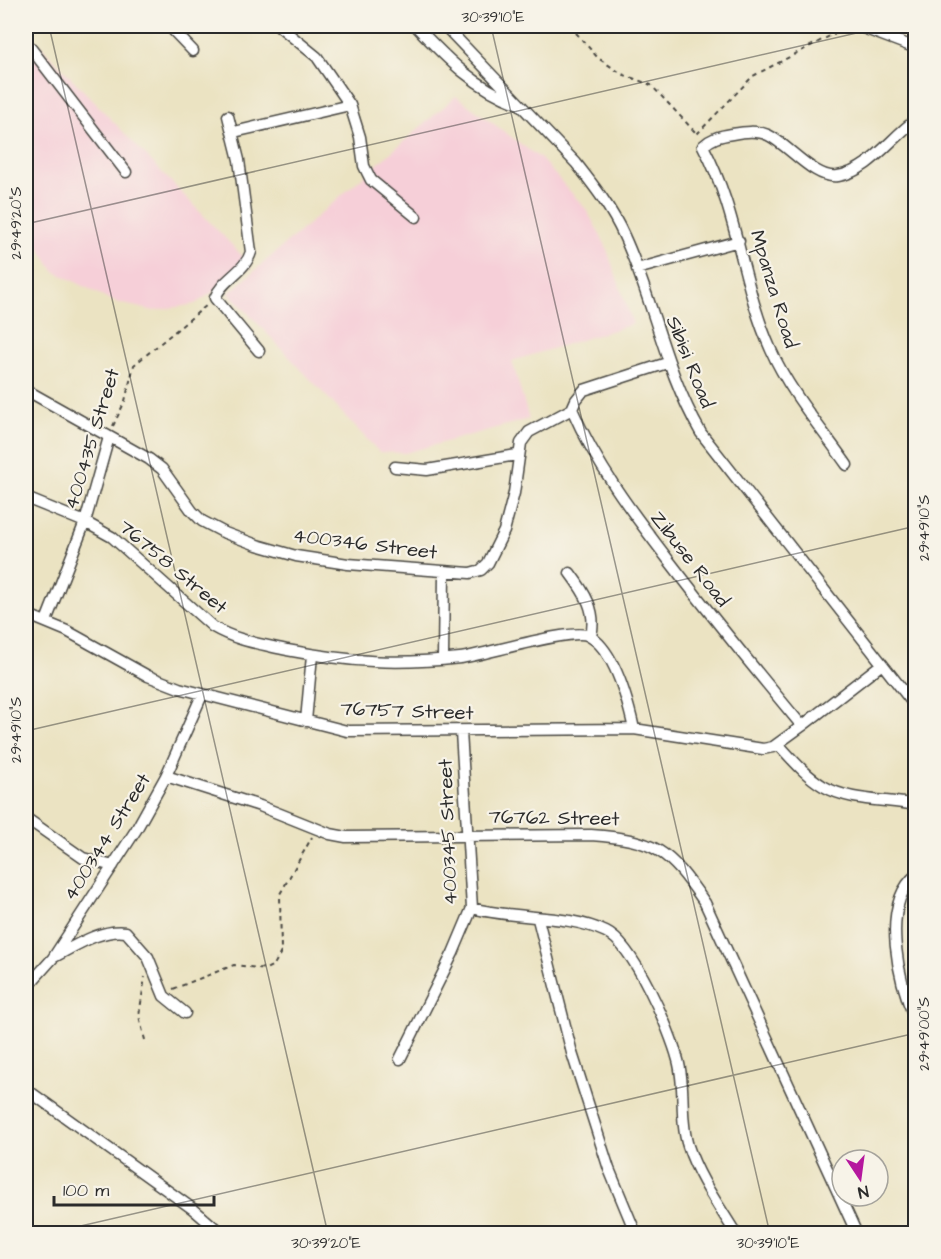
<svg xmlns="http://www.w3.org/2000/svg" width="941" height="1259" viewBox="0 0 941 1259" font-family="'Architects Daughter',sans-serif">
	<style>
		.built { fill: #f6cfd8 }
		.lines { fill: none; stroke-linecap: round; stroke-linejoin: round }
		.minor-casing { stroke: #484742; stroke-width: 13 }
		.path { stroke: #484742; stroke-width: 2; stroke-dasharray: 4.5 4.5; stroke-linecap: butt }
		.minor { stroke: #fff; stroke-width: 10 }
		.ticks { fill: none; stroke: #2b2b2b; stroke-width: 1.5; stroke-opacity: 0.45 }
		.labels { text-anchor: middle; dominant-baseline: central; stroke-width: 4.5; stroke-linejoin: round; paint-order: stroke }
		.street-label { font-size: 20px; fill: #2b2b2b; stroke: #f7f3e8 }
		.neatline { fill: none; stroke: #2b2b2b; stroke-width: 2 }
		.ticks-label { font-size: 15px; text-anchor: middle; fill: #2b2b2b }
	</style>
	<rect width="100%" height="100%" fill="#f7f3e8"/>
	<filter id="ink" filterUnits="userSpaceOnUse"><feTurbulence type="fractalNoise" baseFrequency=".0167" numOctaves="2"/><feDisplacementMap in="SourceGraphic" scale="12" xChannelSelector="R" yChannelSelector="G"/><feConvolveMatrix kernelMatrix="1 2 1 2 8 2 1 2 1" color-interpolation-filters="sRGB"/></filter>
	<filter id="wash" filterUnits="userSpaceOnUse"><feTurbulence type="fractalNoise" baseFrequency=".008" numOctaves="4" result="noise"/><feDisplacementMap in="SourceGraphic" scale="24" xChannelSelector="R" yChannelSelector="G"/><feGaussianBlur stdDeviation="1.35" result="paint"/><feColorMatrix in="noise" values="0 0 0 0 0 0 0 0 0 0 0 0 0 0 0 0 0 1.4 0 .05"/><feComposite in="paint" operator="in"/></filter>
	<g filter="url(#wash)">
		<rect width="100%" height="100%" fill="#ebe3c2"/>
		<path class="built" d="M31,36L252,266L195,304L154,311L115,302L54,271L26,226V44Z
			M456,96L541,159L586,209L605,244L633,324L512,361L529,419L405,453L379,452L229,293Z"/>
	</g>
	<g filter="url(#ink)">
		<g class="lines">
			<g class="minor-casing">
				<path id="minor" d="M169,26L193,51
					M279,26L317,57L350,105L360,137L364,166L371,180L416,217
					M416,26C447,59 475,88 519,104
					M445,26L576,163C594,186 612,209 624,236C654,301 664,369 701,433L916,707
					M858,26L916,48
					M26,42L126,172
					M228,116L239,160L251,252C245,272 222,279 215,298L259,351
					M234,132L350,105
					M637,269L739,241
					M667,363L584,390L576,400L572,409C596,465 633,514 670,562C713,618 757,672 802,726L882,664
					M26,390L149,459L162,469L192,511L202,521L225,533L257,545L296,556L348,564L470,573L481,570L488,563L504,531L514,493L521,443L529,432L572,409
					M847,465C821,428 789,391 771,350C741,283 739,214 703,146C712,138 719,136 732,134C744,132 757,130 768,135C789,145 815,180 838,176C870,171 891,137 916,120
					M395,467L427,470L517,455
					M26,498L85,522L112,537L213,627C237,641 261,644 287,650C350,662 396,665 460,658C484,655 575,627 589,636C615,650 628,702 634,729
					M570,573C585,593 597,611 591,636
					M26,614L67,631L148,676L179,688L347,731L634,729L763,749L773,747L802,726
					M46,621L85,522L109,437
					M443,659L444,573
					M306,721L312,655
					M778,744C792,759 805,775 823,786C850,802 886,799 916,805
					M166,776L260,806L330,834L346,837L591,835C656,840 668,849 705,903L857,1234
					M26,818L83,858L113,866
					M916,875C879,906 899,983 916,1021
					M472,908C515,920 567,913 606,932C634,945 670,1030 678,1060C686,1088 679,1118 688,1146C698,1177 719,1206 736,1234
					M538,919L572,1053L609,1169L636,1234
					M54,957C75,946 102,928 126,932L148,957L164,996L185,1013
					M26,988L53,958L136,830L166,776L202,695
					M400,1059L453,953L472,908L461,732
					M26,1089L193,1209L222,1234"/>
			</g>
			<path class="path" d="M570,26L598,58L622,74L651,85L696,133
				M697,134L753,76L849,26
				M113,426L125,401L134,365L207,305
				M173,989L234,965L266,969L274,965L281,952L280,894L312,837
				M145,1040L139,1016L145,977"/>
			<use href="#minor" class="minor"/>
		</g>
	</g>
	<path class="ticks" d="M49,26L328,1234M491,26L770,1234M26,224L887,26M26,731L916,526M46,1234L916,1033"/>
	<g class="labels">
		<g class="street-label">
			<text transform="translate(774 289) rotate(73)">Mpanza Road</text>
			<text transform="translate(690 362) rotate(68)">Sibisi Road</text>
			<text transform="translate(92 439) rotate(-73)">400435 Street</text>
			<text transform="translate(365 544) rotate(7)">400346 Street</text>
			<text transform="translate(690 559) rotate(52)">Zibuse Road</text>
			<text transform="translate(173 567) rotate(40)">76758 Street</text>
			<text transform="translate(407 711) rotate(2)">76757 Street</text>
			<text transform="translate(554 818) rotate(1)">76762 Street</text>
			<text transform="translate(448 832) rotate(-92)">400345 Street</text>
			<text transform="translate(107 837) rotate(-58)">400344 Street</text>
		</g>
	</g>
	<rect width="941" height="1259" fill="none" stroke="#f7f3e8" stroke-width="66"/>
	<g transform="translate(860 1178) rotate(167)"><circle r="28" fill="#f7f3e8" stroke="#a5a39c" stroke-width="1.5"/>
	<path d="M0-4.5L10 22L0 15L-10 22Z" fill="#b5179e"/>
	<text y="-9" font-size="16" font-weight="bold" text-anchor="middle" fill="#2b2b2b">N</text>
	</g>
	<path d="M54 1196v9h160v-9" fill="none" stroke="#2b2b2b" stroke-width="3"/>
	<text x="63" y="1196" font-size="18" fill="#2b2b2b" stroke="#f7f3e8" stroke-width="4.5" paint-order="stroke">100 m</text>
	<rect x="33" y="33" width="875" height="1193" class="neatline"/>
	<g class="ticks-label">
		<text x="493" y="22">30°39'10"E</text>
		<text transform="translate(16 223) rotate(-90)" y="5">29°49'20"S</text>
		<text transform="translate(924 528) rotate(-90)" y="5">29°49'10"S</text>
		<text transform="translate(16 730) rotate(-90)" y="5">29°49'10"S</text>
		<text transform="translate(924 1034) rotate(-90)" y="5">29°49'00"S</text>
		<text x="326" y="1248">30°39'20"E</text>
		<text x="768" y="1248">30°39'10"E</text>
	</g>
</svg>
